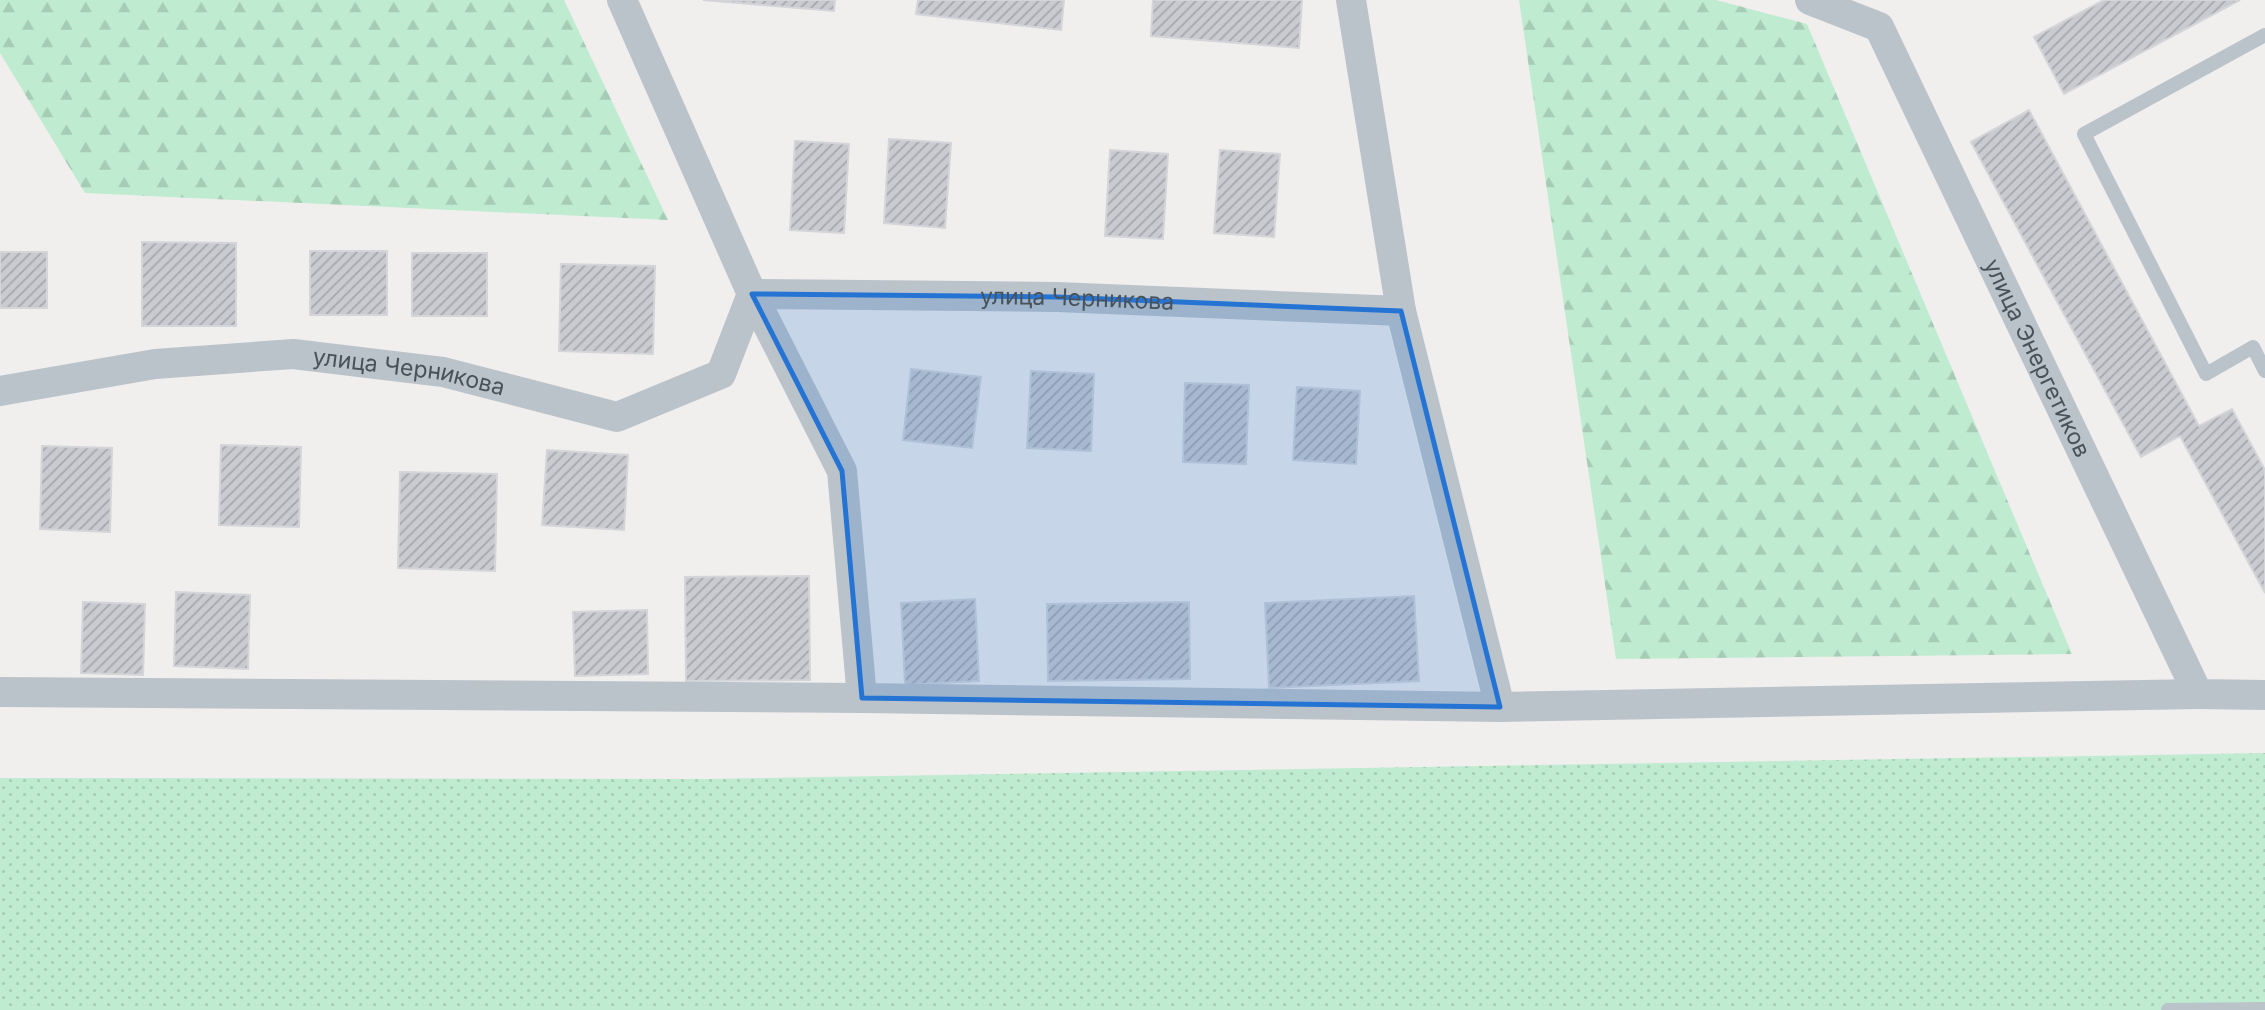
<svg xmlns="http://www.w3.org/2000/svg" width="2265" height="1010" viewBox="0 0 2265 1010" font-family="Inter,sans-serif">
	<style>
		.forest { fill: url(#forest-firs) }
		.park { fill: url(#park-dots) }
		.building { fill: url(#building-hatch); stroke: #d3d5d9; stroke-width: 2 }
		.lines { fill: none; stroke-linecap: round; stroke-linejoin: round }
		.service { stroke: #bbc3ca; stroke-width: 14 }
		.minor { stroke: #bbc3ca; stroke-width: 30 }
		.marked { fill: #2574d4; fill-opacity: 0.2; stroke: #2574d4; stroke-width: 5; stroke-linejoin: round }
		.labels { text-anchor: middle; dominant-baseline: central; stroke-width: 7; stroke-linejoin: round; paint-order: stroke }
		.street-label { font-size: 23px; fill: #48525a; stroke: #fff }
	</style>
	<defs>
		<pattern id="forest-firs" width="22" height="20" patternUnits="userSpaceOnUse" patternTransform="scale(1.75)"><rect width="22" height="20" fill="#bfecd0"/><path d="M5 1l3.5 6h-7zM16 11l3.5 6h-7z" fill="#a6ccb5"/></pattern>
		<pattern id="park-dots" width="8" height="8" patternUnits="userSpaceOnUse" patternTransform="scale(1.75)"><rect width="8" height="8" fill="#bfecd0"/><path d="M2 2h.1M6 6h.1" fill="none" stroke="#a6ccb5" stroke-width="1.8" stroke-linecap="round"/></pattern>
		<pattern id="building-hatch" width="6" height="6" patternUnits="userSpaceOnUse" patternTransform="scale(1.75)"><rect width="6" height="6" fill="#c9cbd1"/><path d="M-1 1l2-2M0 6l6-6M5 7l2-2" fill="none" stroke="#a5a7ad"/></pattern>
	</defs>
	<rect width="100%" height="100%" fill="#f1eeee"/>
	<path class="forest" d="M0,0H564L668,220L85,193L0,53Z
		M1519,0H1716L1807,24L2072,654L1616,659Z"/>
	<path class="park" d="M2265,753V1010H0V778L704,779Z"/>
	<path class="building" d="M703,0H835L834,11Z
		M918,0H1064L1061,30L916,14Z
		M1153,0H1302L1299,48L1151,36Z
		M2104,0H2240L2064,94L2034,37Z
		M2029,110L2199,426L2232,409L2265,470V593L2180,436L2141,457L1971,142Z
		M889,139L951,143L945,228L884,223Z
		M795,141L849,144L844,233L790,230Z
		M1110,150L1168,154L1163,239L1105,236Z
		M1220,150L1280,154L1274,237L1214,233Z
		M142,242L236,243V326H142Z
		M310,251H387V315H310Z
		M0,252H47V308H0Z
		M412,253H487V316H412Z
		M561,264L655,266L653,354L559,351Z
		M911,369L981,377L972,448L903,440Z
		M1031,371L1094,374L1091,451L1027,448Z
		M1185,383L1249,385L1246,464L1183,462Z
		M1297,387L1360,391L1356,464L1293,460Z
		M221,445L301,447L299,527L219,525Z
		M42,446L112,448L110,532L40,529Z
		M547,450L628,455L624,530L542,525Z
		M400,472L497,474L495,571L398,568Z
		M809,576L810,680L686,681L685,577Z
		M176,592L250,595L248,669L174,666Z
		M1414,596L1419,681L1269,688L1265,603Z
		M975,599L979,681L905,685L901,603Z
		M83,602L145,604L143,675L81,673Z
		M1189,602L1190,679L1048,681L1047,604Z
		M647,610L648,674L575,676L573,612Z"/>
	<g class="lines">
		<path class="service" d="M2265,35L2084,134L2206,374L2253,347L2265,371
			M2168,1010L2265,1009"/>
		<g class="minor">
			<path d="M622,0L752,294L842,471L862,698"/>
			<path d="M1351,0L1401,311L1500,707"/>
			<path id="s1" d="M1810,0L1879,27L2198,694L2265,695"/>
			<path id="s2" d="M0,391L155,364L293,354L443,372L617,417L721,374L752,294L1057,297L1401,311"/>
			<path d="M0,692L862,698L1500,707L2198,694"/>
		</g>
	</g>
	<path class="marked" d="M752,294L1057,297L1401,311L1500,707L862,698L842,471Z"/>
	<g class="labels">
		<g class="street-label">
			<text stroke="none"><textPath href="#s2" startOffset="1150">улица Черникова</textPath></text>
			<text stroke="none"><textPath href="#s1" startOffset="441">улица Энергетиков</textPath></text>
			<text stroke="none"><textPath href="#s2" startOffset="413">улица Черникова</textPath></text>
		</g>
	</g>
</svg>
